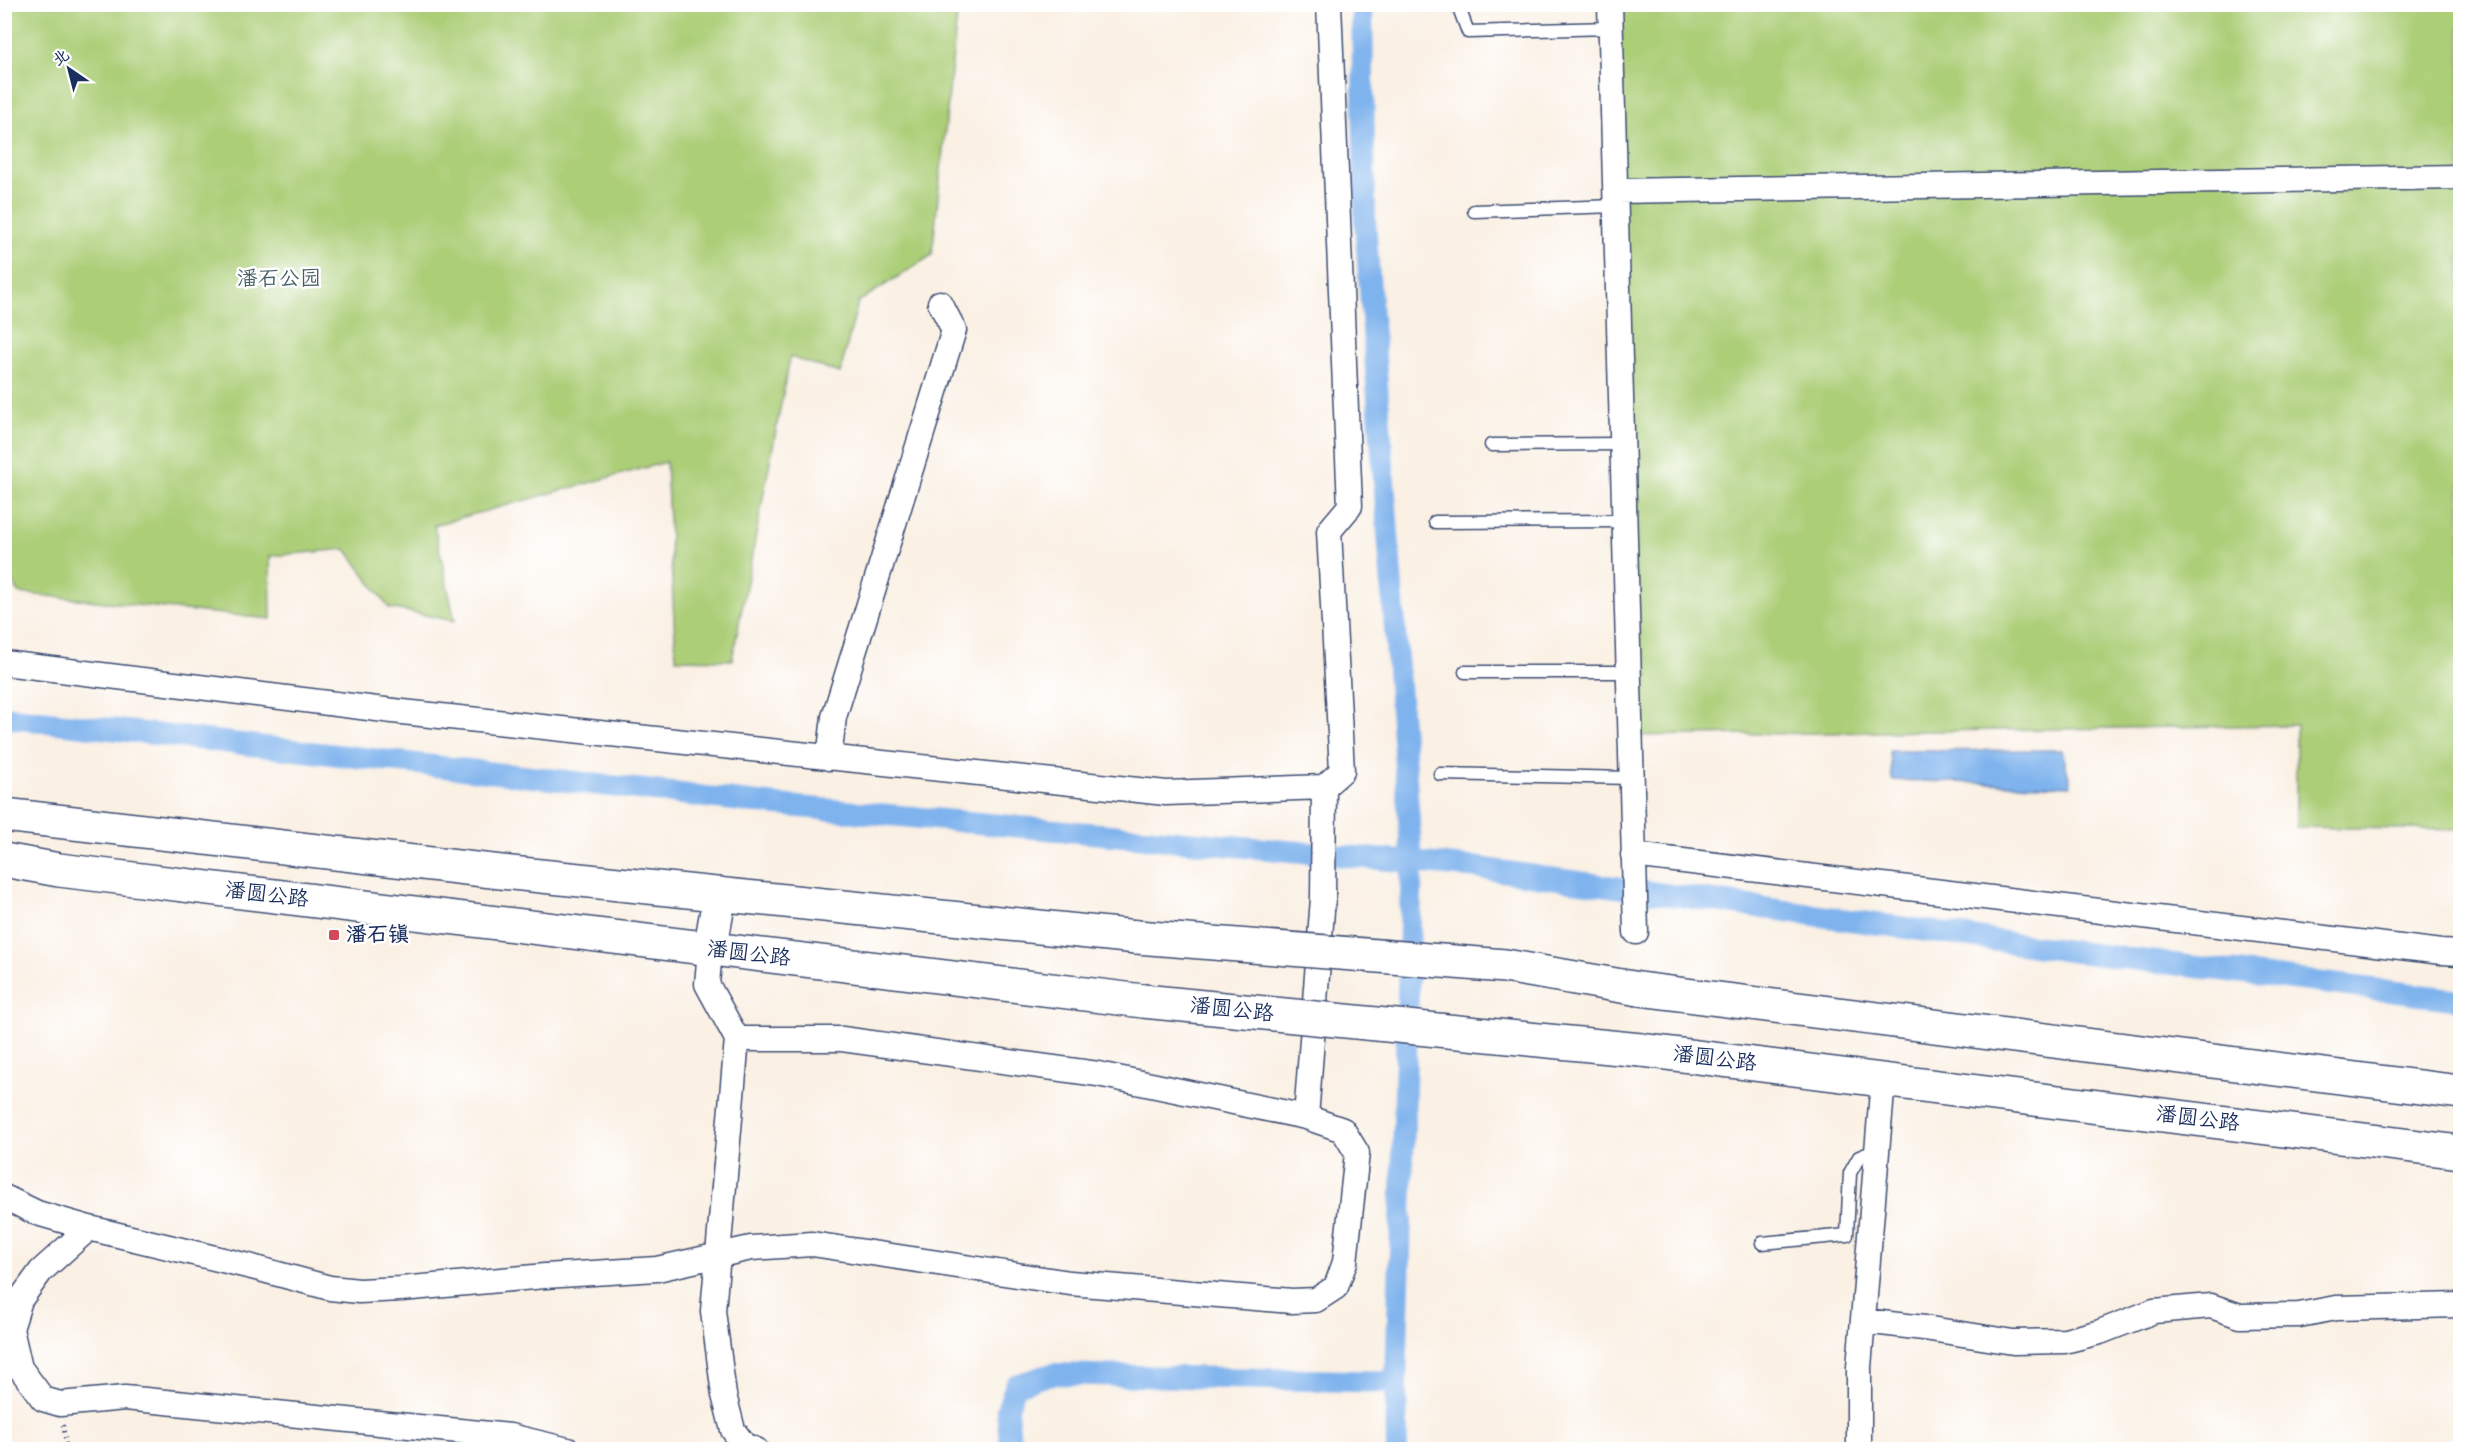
<svg xmlns="http://www.w3.org/2000/svg" width="2465" height="1454" viewBox="0 0 2465 1454" font-family="Mynerve,'LXGW WenKai TC',sans-serif">
	<style>
		.green { fill: #acce77; stroke: #647e6a; stroke-width: 1.5 }
		.water { fill: #7fb3ed; stroke: #4d71a6; stroke-width: 1.5 }
		.lines { fill: none; stroke-linecap: round; stroke-linejoin: round }
		.canal { stroke: #7fb3ed; stroke-width: 22 }
		.service-casing { stroke: #3c4c72; stroke-width: 15 }
		.minor-casing { stroke: #3c4c72; stroke-width: 27 }
		.secondary-casing { stroke: #3c4c72; stroke-width: 36 }
		.path { stroke: #3c4c72; stroke-width: 4; stroke-dasharray: 1.5 4.5; stroke-linecap: butt }
		.service { stroke: #fff; stroke-width: 12 }
		.minor { stroke: #fff; stroke-width: 24 }
		.secondary { stroke: #fff; stroke-width: 33 }
		.secondary-bridge-casing { stroke: #3c4c72; stroke-width: 36; stroke-linecap: butt }
		.secondary-bridge { stroke: #fff; stroke-width: 33 }
		.poi-dot { fill: #d1495b; stroke: #fff; stroke-width: 2 }
		.labels { text-anchor: middle; dominant-baseline: central; stroke-width: 5; stroke-linejoin: round; paint-order: stroke }
		.park-label { font-size: 21px; fill: #465f66; stroke: #fff }
		.street-label { font-size: 21px; fill: #1b2f5e; stroke: #fff }
		.poi-label { font-size: 21px; font-weight: bold; fill: #1b2f5e; stroke: #fff; text-anchor: start }
	</style>
	<rect width="100%" height="100%" fill="#fff"/>
	<filter id="ink" filterUnits="userSpaceOnUse"><feTurbulence type="fractalNoise" baseFrequency=".0167" numOctaves="2"/><feDisplacementMap in="SourceGraphic" scale="12" xChannelSelector="R" yChannelSelector="G"/><feConvolveMatrix kernelMatrix="1 2 1 2 8 2 1 2 1" color-interpolation-filters="sRGB"/></filter>
	<filter id="wash" filterUnits="userSpaceOnUse"><feTurbulence type="fractalNoise" baseFrequency=".008" numOctaves="4" result="noise"/><feDisplacementMap in="SourceGraphic" scale="24" xChannelSelector="R" yChannelSelector="G"/><feGaussianBlur stdDeviation="1.35" result="paint"/><feColorMatrix in="noise" values="0 0 0 0 0 0 0 0 0 0 0 0 0 0 0 0 0 1.4 0 .05"/><feComposite in="paint" operator="in"/></filter>
	<g filter="url(#wash)">
		<rect width="100%" height="100%" fill="#faf0e3"/>
		<path class="green" d="M4,5H958L932,255L858,302L840,373L790,357L732,660L676,659L666,462L434,525L455,621L389,608L346,549L270,556L271,619L19,593L4,568Z
			M1614,5H2460V830L2296,827V725L1634,736Z"/>
		<path class="water" d="M2062,750L2071,786L1892,780L1890,751Z"/>
		<g class="lines">
			<path class="canal" d="M1362,4L1365,221L1412,861L1396,1382L1397,1450
				M4,717L777,805L1479,868L2077,952L2460,1000
				M1011,1450L1007,1410L1016,1385L1052,1374L1396,1382"/>
		</g>
	</g>
	<g filter="url(#ink)">
		<g class="lines">
			<g class="service-casing">
				<path id="service" d="M1459,8L1468,32L1610,28
					M1474,211L1616,206
					M1491,445L1622,444
					M1435,522L1625,521
					M1465,672H1628
					M1440,774L1631,778
					M1762,1243L1847,1235L1850,1173L1859,1157L1877,1150"/>
			</g>
			<g class="minor-casing">
				<path id="minor" d="M1610,4L1636,932
					M1616,191L2460,177
					M4,663L393,711L1166,793L1324,787L1342,771L1329,531L1350,506L1329,4
					M829,758L834,717L954,330L940,303
					M1633,855L2442,952L2460,953
					M710,950L707,984L737,1039H842L1098,1074L1306,1117L1323,898L1324,787
					M737,1039L713,1311L724,1395L733,1430L744,1445L756,1450
					M4,1197L37,1213L89,1228L252,1267L330,1288L359,1291L401,1289L545,1276L657,1269L751,1248L812,1244L1070,1283L1292,1301L1316,1300L1336,1287L1345,1262L1357,1153L1343,1130L1306,1117
					M89,1228L41,1271L20,1300L11,1329L20,1368L43,1399L60,1404L125,1398L510,1436L568,1450
					M1864,1321L1924,1328L2013,1342L2065,1341L2100,1332L2154,1311L2211,1306L2240,1316L2299,1315L2336,1308L2460,1305
					M1859,1450V1367L1883,1080"/>
			</g>
			<g class="secondary-casing">
				<path id="secondary" d="M4,815L501,872L1137,937
					M4,860L59,870L1143,1001
					M710,950L720,894
					M1639,989L2460,1092
					M1641,1050L2460,1152"/>
			</g>
			<path class="path" d="M63,1425L67,1450"/>
			<use href="#service" class="service"/>
			<use href="#minor" class="minor"/>
			<use href="#secondary" class="secondary"/>
			<g class="secondary-bridge-casing">
				<path id="secondary-bridge" d="M1137,937L1505,966L1639,989
					M1143,1001L1641,1050"/>
			</g>
			<use href="#secondary-bridge" class="secondary-bridge"/>
		</g>
	</g>
	<rect class="poi-dot" x="328" y="929" width="12" height="12" rx="3"/>
	<g class="labels">
		<g class="park-label">
			<text x="279" y="279">潘石公园</text>
		</g>
		<g class="street-label">
			<text transform="translate(267 895) rotate(7)">潘圆公路</text>
			<text transform="translate(749 954) rotate(7)">潘圆公路</text>
			<text transform="translate(1232 1010) rotate(6)">潘圆公路</text>
			<text transform="translate(1715 1059) rotate(7)">潘圆公路</text>
			<text transform="translate(2198 1119) rotate(7)">潘圆公路</text>
		</g>
		<g class="poi-label">
			<text x="346" y="935">潘石镇</text>
		</g>
	</g>
	<rect width="2465" height="1454" fill="none" stroke="#fff" stroke-width="24"/>
	<g transform="translate(69 69) rotate(325)" stroke="#ffffff" stroke-width="4.5" paint-order="stroke">
	<path d="M0-4.5L10 22L0 15L-10 22Z" fill="#1b2f5e"/>
	<text y="-9" font-size="16" font-weight="bold" text-anchor="middle" fill="#1b2f5e">北</text>
	</g>
</svg>
